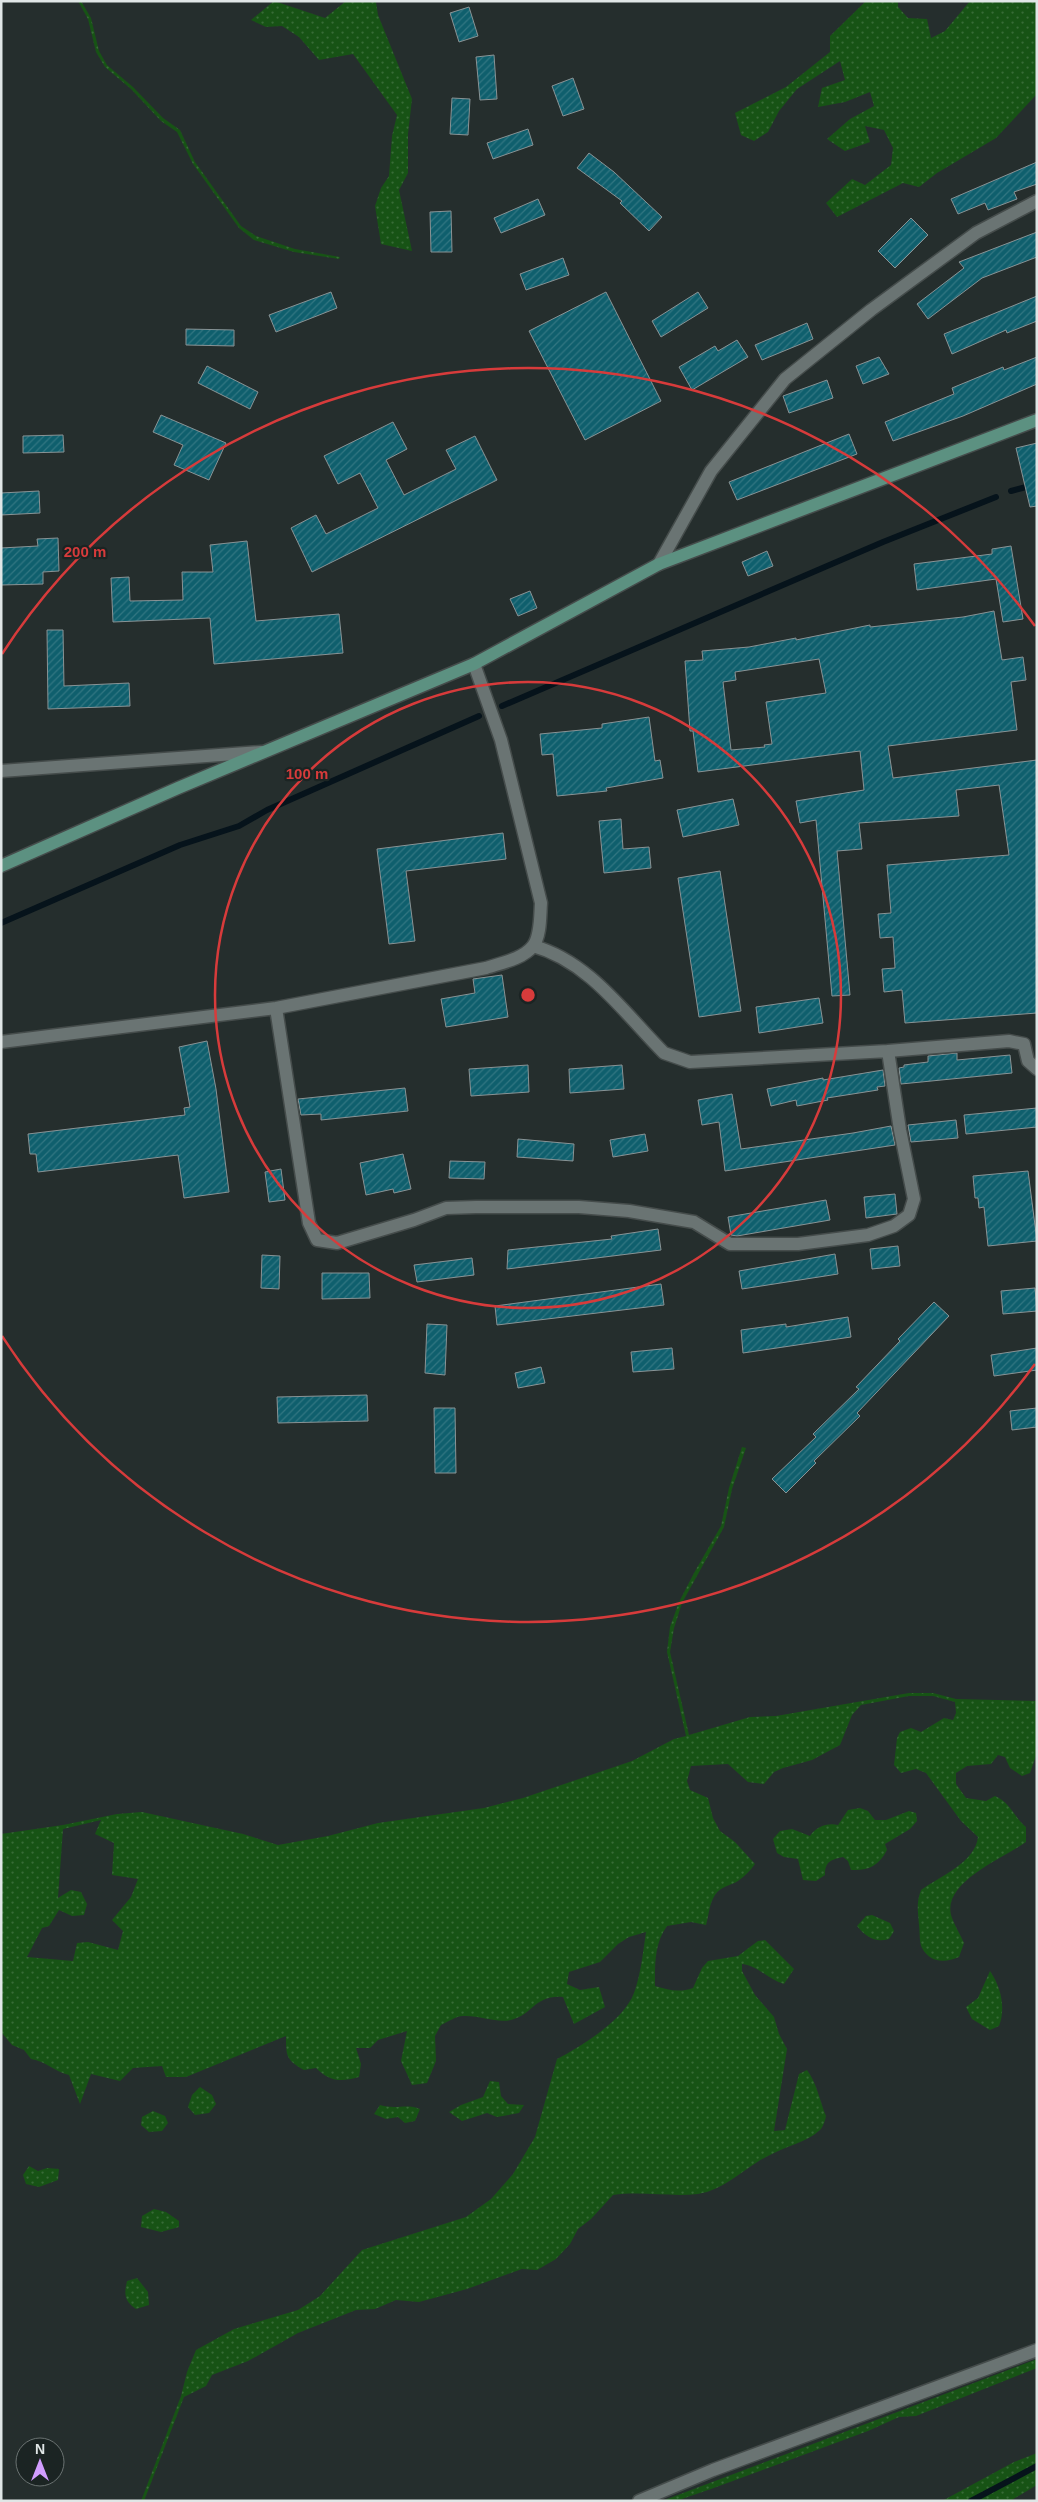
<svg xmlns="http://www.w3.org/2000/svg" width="1038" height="2502" viewBox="0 0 1038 2502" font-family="Arial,sans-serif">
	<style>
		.grass { fill: url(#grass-dots); fill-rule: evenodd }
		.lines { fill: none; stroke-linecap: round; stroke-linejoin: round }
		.stream { stroke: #06131b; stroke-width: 6 }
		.building { fill: url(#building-hatch); stroke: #899395; fill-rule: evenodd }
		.street-casing { stroke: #454c4b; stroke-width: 15 }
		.secondary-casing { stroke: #454c4b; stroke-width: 15 }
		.street { stroke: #6a7473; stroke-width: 12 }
		.secondary { stroke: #5c9181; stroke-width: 12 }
		.ring { fill: none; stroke: #d73b3b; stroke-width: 2.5 }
		.centre { fill: #d73b3b; stroke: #1b2423; stroke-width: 2.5 }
		.ring-label { font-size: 15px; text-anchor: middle; font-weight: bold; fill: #d73b3b; stroke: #1b2423; stroke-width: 4.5; stroke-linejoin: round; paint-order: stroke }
	</style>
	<defs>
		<pattern id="grass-dots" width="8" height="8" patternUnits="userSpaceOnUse" patternTransform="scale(1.25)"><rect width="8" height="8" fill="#175315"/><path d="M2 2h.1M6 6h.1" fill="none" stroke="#386c37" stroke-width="1.8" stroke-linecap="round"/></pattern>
		<pattern id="building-hatch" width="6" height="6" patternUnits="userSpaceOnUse" patternTransform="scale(1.25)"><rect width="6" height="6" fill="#0f5f6d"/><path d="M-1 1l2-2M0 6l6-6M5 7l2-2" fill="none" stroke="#327682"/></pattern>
	</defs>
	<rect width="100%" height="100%" fill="#252e2d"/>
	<path class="grass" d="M78,1H81L91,18L99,51L107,65L133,87L163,118L180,130L195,162L241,226L256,236L295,249L340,257L339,259L294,252L254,240L239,228L193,164L177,132L161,121L131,89L105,67L96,52L88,19Z
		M274,1L325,18L346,1L376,2L378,15L412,99L408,134V173L399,190L412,251L381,244L375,206L381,188L389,176L392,136L397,115L353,54L319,60L299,37L282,26L266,27L251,20Z
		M866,1H898V7L908,18L927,19L931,38L945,31L970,1H1037V94L996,138L937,173L919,187L903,183L837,217L826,203L852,179L865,185L891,165L893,148L884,130L865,126L870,142L845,151L827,139L850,119L874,106L870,92L845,102L818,107L822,88L845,80L840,61L797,89L779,111L768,132L754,141L741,135L735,113L786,87L830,52V36Z
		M742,1447L746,1448L732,1489L724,1527L682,1603L674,1628L670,1652L689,1735L750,1717L776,1716L909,1693H933L956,1699L1037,1701V1753L1030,1773L1022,1776L1010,1768L1005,1757L998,1755L991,1764L967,1766L956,1773V1784L966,1798L986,1801L995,1796C1010,1802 1014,1817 1026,1827V1842C1004,1858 939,1883 952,1918C955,1926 960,1934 964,1943L959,1957C945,1963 930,1963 922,1948C919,1942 920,1931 919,1925C918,1911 916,1903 921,1890C940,1876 975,1863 978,1837L961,1821L926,1773L916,1769L901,1773L894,1765L897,1738L900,1732L911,1728L921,1732L944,1718L953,1720L956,1713L955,1702L933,1696H909L861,1705L852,1715L840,1745L812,1760L783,1768L774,1772L764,1784L748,1782L728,1764L691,1766L687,1781L690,1790L708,1798L713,1818L720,1831L735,1842L755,1864C750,1871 745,1876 738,1881C730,1886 721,1886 715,1895C709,1904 709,1915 706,1925L691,1922L667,1926C654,1944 655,1965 655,1986C669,1990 679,1993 693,1988L702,1968L708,1961L738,1956L758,1941L765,1940L794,1969L784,1984C768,1979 758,1966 742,1964V1971L755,1995L774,2017L779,2034L787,2049L774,2131L785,2130L799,2074L807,2070C817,2083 820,2102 826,2116C825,2121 823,2127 820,2130C807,2142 787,2146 772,2154C747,2165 726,2190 698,2194C670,2197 641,2191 613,2195L591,2219L578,2229L570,2244L556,2259L537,2270L522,2269L467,2289L419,2302L396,2300L375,2309L356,2310L298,2333L248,2361L212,2375L206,2386L184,2397L144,2501H141L181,2396L187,2372L196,2350L234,2329L298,2310L320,2296L362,2250L466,2217L491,2199L513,2174L535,2137L557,2059C582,2046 624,2020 634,1993C641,1974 643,1952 646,1932L629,1937L618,1944L600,1962L569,1972L567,1984L580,1990L599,1987L605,2007L574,2024L563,1997C534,1995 533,2015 511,2020C496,2023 479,2015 463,2016C456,2016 448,2022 441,2025L435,2036L436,2061L427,2083L412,2085L401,2061L407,2031L378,2040L370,2048H356L361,2064L359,2077C341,2082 330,2082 316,2068L304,2070C286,2060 286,2056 286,2036L186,2077H166L162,2066L133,2068L120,2081L91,2074L80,2104L69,2075C55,2072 46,2061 31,2059L24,2050L12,2045L1,2032V1834L63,1825L117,1814L142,1812L243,1834L278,1845L328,1836L378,1823L484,1808L523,1798L632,1761L674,1739L686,1736L667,1652L670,1627L679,1602L694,1573L721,1526L729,1488ZM101,1820L95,1834L114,1843L112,1875L138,1879L131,1897L112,1920L123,1931L118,1950L88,1942L77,1943L73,1961L27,1957L42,1928L49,1926L59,1910L72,1916L84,1915L87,1904L81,1892L71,1890L58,1898L63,1829Z
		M860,1808L868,1811L875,1820H886L909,1811L916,1813L917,1821L910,1829L885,1844L887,1850C879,1866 868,1871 851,1870L848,1861L843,1857C831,1860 825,1861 825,1875L816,1881L803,1880L798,1859L784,1857L777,1853L773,1839L780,1831L792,1829L810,1836C815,1827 828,1822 838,1825L848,1810Z
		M872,1915L890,1923L894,1931L889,1939C875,1943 866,1937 857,1926L866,1916Z
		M990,1971C1001,1987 1006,2008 999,2026L990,2030L972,2019L966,2007L978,1998Z
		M490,2081L499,2082L501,2096L508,2104L524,2105L519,2113L497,2117L487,2113L462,2121L449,2112L461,2105L483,2097Z
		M200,2087L212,2095L216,2104L209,2113L195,2115L188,2107L192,2095Z
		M380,2105C397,2110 406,2103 420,2109L415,2121L405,2123L398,2117L386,2119L374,2114Z
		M153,2111L165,2116L168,2123L162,2131L149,2132L141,2125L142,2117Z
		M29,2166L38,2171L47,2168L59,2169L58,2180L39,2187L26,2184L23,2175Z
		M154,2209L166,2212L179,2221V2227L161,2232L141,2227L142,2216Z
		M137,2278L148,2292L149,2305L136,2309C124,2301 124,2294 127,2281Z
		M1037,2359V2368L916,2416L899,2417L868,2431L711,2489L676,2501H662Z
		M1037,2453V2464L968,2501H942L1014,2462Z
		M1037,2468V2485L1010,2501H974Z"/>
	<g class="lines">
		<path class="stream" d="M1011,491L1034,485
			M502,706L883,542L996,497
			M1,923L180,845L239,826L267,810L479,716
			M971,2501L1037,2466"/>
	</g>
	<path class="building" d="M469,7L478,36L459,42L450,13Z
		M494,55L497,99L480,100L476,57Z
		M573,78L584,109L563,116L552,86Z
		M452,98L470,99L468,135L450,134Z
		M528,129L533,145L493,159L487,143Z
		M589,153L614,172L662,217L649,231L620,203L622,201L577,168Z
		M1037,162V184L1014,192L1017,199L988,210L985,203L958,214L951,199Z
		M538,199L545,215L501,233L494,218Z
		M451,211L452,252H431L430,212Z
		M911,218L928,235L895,268L878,251Z
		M1037,232V257L982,278L928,319L917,304L964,268L959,262Z
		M563,258L569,275L526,290L520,274Z
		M331,292L337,308L276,332L269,315Z
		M606,292L661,401L585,440L529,331Z
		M698,292L708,308L661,337L652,321Z
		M1037,296V321L1007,333L1006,330L952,354L944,334Z
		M807,323L813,339L762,360L755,345Z
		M186,329L234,330V346L186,345Z
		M737,340L748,357L692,390L679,367L715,346L718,351Z
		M879,357L889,374L863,384L856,366Z
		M1037,357V384L963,416L893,441L885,422L954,394L952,388L1003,367L1004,370Z
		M207,366L258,392L250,409L198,383Z
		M827,380L833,398L789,413L783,396Z
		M161,415L226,443L209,480L174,465L183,445L153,432Z
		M393,422L407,449L386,460L404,495L456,469L446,450L475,436L497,480L312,572L291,528L316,515L326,534L378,508L360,473L338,484L324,456Z
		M849,434L857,454L737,500L729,482Z
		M63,435L64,452L23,453V436Z
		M1037,443V506L1030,507L1016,448Z
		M39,491L40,513L1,515V493Z
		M58,538L59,571L43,572V584L1,585V548L38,546L37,539Z
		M247,541L256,621L339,614L343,653L214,664L210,618L113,622L111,578L129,577L130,601L183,600L182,572H213L210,545Z
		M1011,546L1023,619L1003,622L996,579L917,590L914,564L992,554V549Z
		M767,551L773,566L748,576L742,562Z
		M530,591L537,608L518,616L510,599Z
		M994,611L1002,660L1023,657L1026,680L1011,682L1017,730L888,746L893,778L1037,760V1013L905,1023L902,990L884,992L882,969L895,968L893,937L880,938L878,914L891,913L887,865L1009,855L999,785L956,790L959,816L859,823L862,849L837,851L850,995L832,996L816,820L800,823L796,801L864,790L860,751L698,772L693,731H690L685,661L703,660L702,651L749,647L796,638V640L870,625V627L963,617ZM819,659L826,693L766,702L772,744L764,745L765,747L731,750L723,682L736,680L735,672Z
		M47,630H63L64,686L129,683L130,706L48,709Z
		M649,717L655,761L660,760L663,778L606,788L607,791L557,796L553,754L542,755L540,734L602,728V724Z
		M733,799L739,825L683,837L677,810Z
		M621,819L623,849L649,847L651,868L604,873L599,821Z
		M503,833L506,859L406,871L415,941L389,944L377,849Z
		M720,871L741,1011L699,1017L678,878Z
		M502,975L508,1017L446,1027L441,999L475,993L473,979Z
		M819,998L823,1023L759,1033L756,1007Z
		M207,1041L216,1089L229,1192L184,1198L178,1155L38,1172L36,1154H30L28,1134L185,1115L184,1108L190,1107L179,1047Z
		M957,1053V1060L1010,1055L1012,1073L901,1084L899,1068L904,1067V1065L928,1062V1056Z
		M528,1065L529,1092L471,1096L469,1069Z
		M622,1065L624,1089L570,1093L569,1069Z
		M883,1070L885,1086L877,1087L878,1090L827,1098L828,1100L797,1106L796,1100L771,1106L767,1089L823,1078V1080Z
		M405,1088L408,1111L321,1120V1114L301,1115L298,1099Z
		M732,1094L741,1149L853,1133L891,1126L895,1145L725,1171L719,1122L702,1125L698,1100Z
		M1037,1108V1127L966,1134L964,1115Z
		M956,1120L958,1138L911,1142L908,1125Z
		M645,1134L648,1151L613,1157L610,1140Z
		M518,1139L574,1144L573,1161L517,1157Z
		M403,1154L411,1189L394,1193L393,1189L366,1195L360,1163Z
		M450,1161L485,1162L484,1179L449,1178Z
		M281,1169L285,1200L269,1202L265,1172Z
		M1028,1171L1037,1241L988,1246L984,1207L979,1208L978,1198H975L973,1176Z
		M895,1194L897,1214L866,1218L864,1197Z
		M826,1200L830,1220L737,1236L731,1235L728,1217Z
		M658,1229L661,1250L507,1269L508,1250L612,1239L611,1236Z
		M898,1246L900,1266L872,1269L870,1249Z
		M835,1254L838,1274L742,1289L739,1271Z
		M262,1255L280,1256L279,1289L261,1288Z
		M472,1258L474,1275L417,1282L414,1265Z
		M322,1273H369L370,1298L322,1299Z
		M661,1284L664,1305L497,1325L495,1306Z
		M1035,1288L1037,1311L1003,1314L1001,1291Z
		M934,1302L949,1316L857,1413L860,1416L814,1461L816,1463L786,1493L772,1479L816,1437L813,1434L859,1389L856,1387L900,1341L898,1339Z
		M848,1317L851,1337L743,1353L741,1330L786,1324V1327Z
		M427,1324L447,1325L445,1375L425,1373Z
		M672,1348L674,1369L633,1372L631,1352Z
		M1037,1348V1370L994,1376L991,1355Z
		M541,1367L545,1383L518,1388L515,1373Z
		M367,1395L368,1421L278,1423L277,1397Z
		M434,1408H455L456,1473H435Z
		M1037,1408V1427L1012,1430L1010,1411Z"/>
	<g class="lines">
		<g class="street-casing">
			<path id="street" d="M659,564L711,471L785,379L871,310L976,233L1037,201
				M1,771L261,752
				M533,946C589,961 625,1014 664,1053L690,1062L888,1051L1009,1041L1024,1044L1028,1061L1037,1069
				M276,1008L309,1223L317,1240L337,1243L414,1220L446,1208L476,1207H579L629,1211L694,1222L730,1244H798L868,1235L894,1226L909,1215L914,1199L900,1130L888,1051
				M1,1042L276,1008L486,968C501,963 523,959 533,946C541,936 540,915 541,903L501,740L474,664
				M639,2501L713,2470L1037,2350"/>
		</g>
		<g class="secondary-casing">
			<path id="secondary" d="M1,866L178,788L474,664L659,564L1037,420"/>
		</g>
		<use href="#street" class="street"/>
		<use href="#secondary" class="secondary"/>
	</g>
	<g class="ring">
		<circle cx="528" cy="995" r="313"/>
		<path d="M1035 1364A627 627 0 0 1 2 1336M2 654A627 627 0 0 1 1035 626"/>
	</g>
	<circle cx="528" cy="995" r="8" class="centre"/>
	<g class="ring-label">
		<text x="85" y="557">200 m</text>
		<text x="307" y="779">100 m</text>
	</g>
	<rect width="1038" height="2502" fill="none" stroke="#e0e6e6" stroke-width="5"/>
	<g transform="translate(40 2462)"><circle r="24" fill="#1b2423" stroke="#6a7271"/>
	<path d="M0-4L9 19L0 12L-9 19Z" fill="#d19dfe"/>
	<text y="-8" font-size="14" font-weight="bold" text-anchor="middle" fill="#e0e6e6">N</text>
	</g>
</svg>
